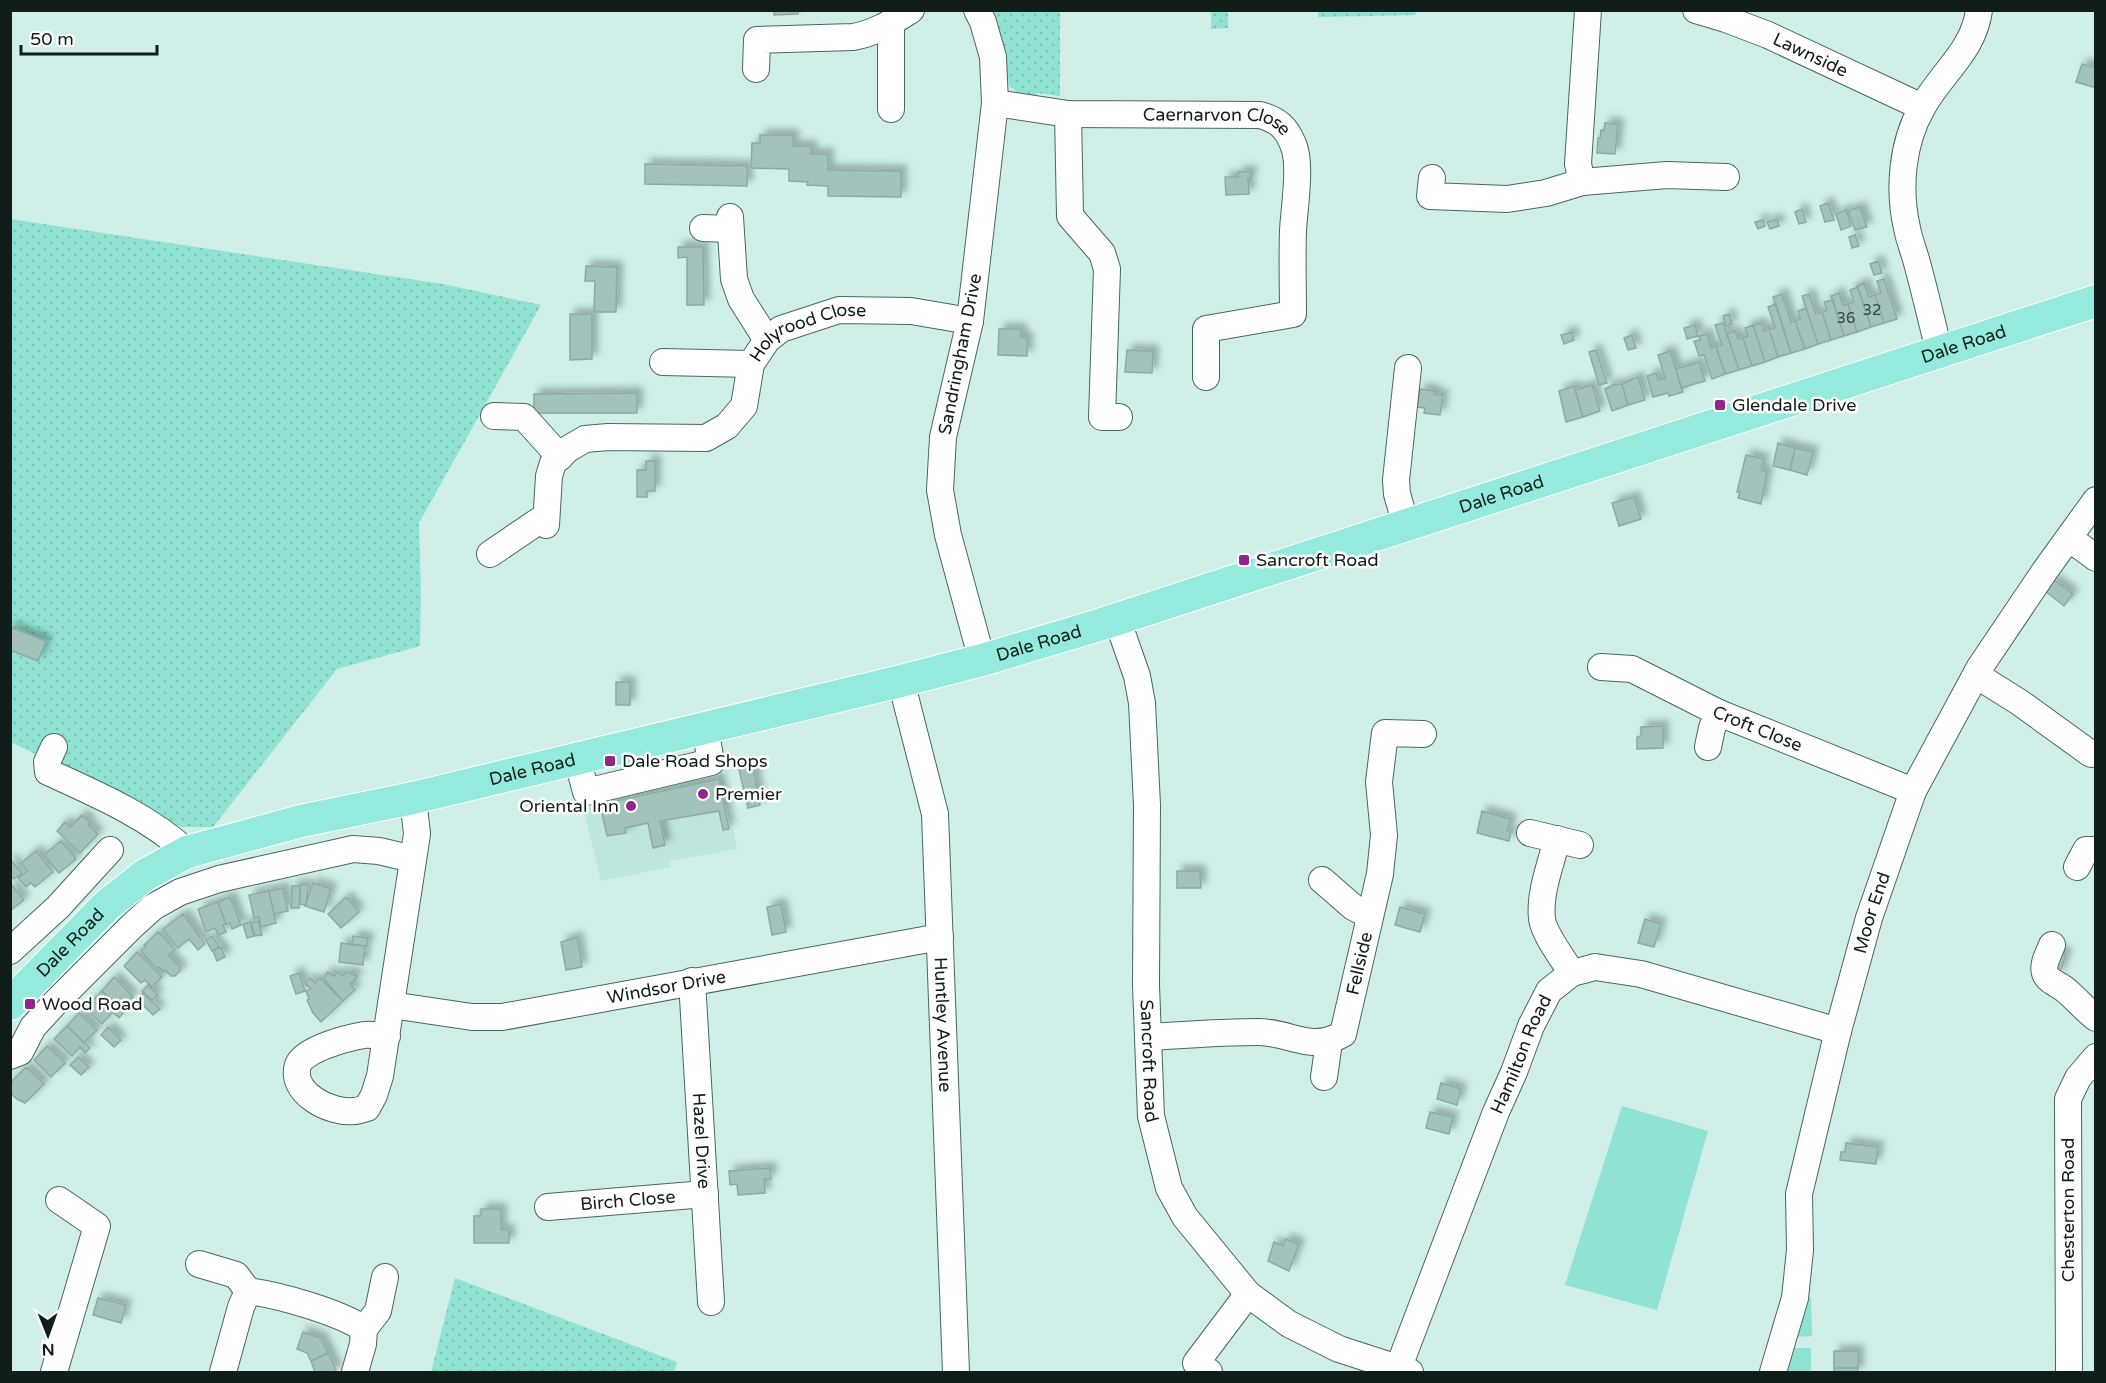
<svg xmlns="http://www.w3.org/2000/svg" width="2106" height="1383" viewBox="0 0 2106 1383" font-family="'Varela Round',sans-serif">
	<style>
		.built { fill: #bde6dd }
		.grass { fill: #90e3d3 }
		.park { fill: url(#park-dots) }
		.building { fill: #a3c2bb; stroke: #8caaa3; stroke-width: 1.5; filter: url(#shadow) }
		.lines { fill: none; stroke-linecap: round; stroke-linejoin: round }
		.minor-casing { stroke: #4a6661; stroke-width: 28 }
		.major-casing { stroke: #fff; stroke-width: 34 }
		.minor { stroke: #fff; stroke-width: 26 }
		.major { stroke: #94ebdd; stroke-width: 32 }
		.poi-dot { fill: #90268a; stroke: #fff; stroke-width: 2 }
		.labels { text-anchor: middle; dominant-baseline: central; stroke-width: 5; stroke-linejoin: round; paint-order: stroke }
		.number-label { font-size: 15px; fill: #364643 }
		.street-label { font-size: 18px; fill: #111d1b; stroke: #fff }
		.poi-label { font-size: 18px; fill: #111d1b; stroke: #fff; text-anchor: start }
	</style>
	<defs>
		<pattern id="park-dots" width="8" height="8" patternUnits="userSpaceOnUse" patternTransform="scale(1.5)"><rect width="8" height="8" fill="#90e3d3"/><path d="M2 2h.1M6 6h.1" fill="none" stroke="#7bc2b5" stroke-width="1.8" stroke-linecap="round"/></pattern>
		<filter id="shadow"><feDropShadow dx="5.5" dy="-5.5" stdDeviation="3" flood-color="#0004"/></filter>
	</defs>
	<rect width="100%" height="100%" fill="#cfefe8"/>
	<path class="built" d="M716,746L737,849L669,861L670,867L601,881L576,779Z"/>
	<path class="grass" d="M1622,1106L1708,1131L1657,1310L1565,1285Z
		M1811,1297L1812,1336L1796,1337L1802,1298Z
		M1787,1348H1811V1372H1778Z"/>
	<path class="park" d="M1318,10H1414L1416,15L1318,17Z
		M994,11H1060V96L1038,93L1031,99L1019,94L1009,85L1002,44Z
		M1211,11H1228V28L1211,29Z
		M10,219L443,284L541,305L419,523L421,593L420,646L337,669L213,827H181L11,742Z
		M455,1278L677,1362L674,1372H431Z"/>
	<path class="building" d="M774,10H798V14L774,15Z
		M2082,64L2096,68V88L2076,82Z
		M1605,123L1618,124L1615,154L1597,153L1598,138H1600L1601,130H1604Z
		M760,135H793V146H811V154H828V170L901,171V197L828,196V186L807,185L808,182L789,181V169L751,168L752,143H760Z
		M645,164L747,166V186L645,184Z
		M1251,171V178H1248L1249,194L1226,195L1225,177H1238V172Z
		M1828,203L1834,220L1825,222L1820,206Z
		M1860,207L1867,227L1855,230L1848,211Z
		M1802,209L1806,222L1799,224L1795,212Z
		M1846,210L1851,226L1841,230L1836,214Z
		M1777,219L1779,226L1770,229L1767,222Z
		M1763,220L1765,226L1758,229L1755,222Z
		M1855,235L1859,246L1852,248L1849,237Z
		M678,247H703L704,305H687V257L678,258Z
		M1878,261L1882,273L1874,275L1870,264Z
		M586,266L617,267L616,312H594L595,281H585Z
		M1884,279L1897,319L1884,323L1875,295L1881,293L1877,281Z
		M1864,283L1869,297L1875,295L1884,323L1871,327L1857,286Z
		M1858,287L1871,327L1857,332L1848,304L1854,302L1850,290Z
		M1839,293L1843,305L1848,304L1857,332L1844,336L1831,296Z
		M1782,294L1791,322L1795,321L1805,349L1791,353L1773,297Z
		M1809,294L1816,314L1822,312L1831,340L1818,344L1802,296Z
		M1833,300L1844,336L1831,340L1822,312L1827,310L1824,302Z
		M1776,304L1791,353L1778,357L1769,329L1775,328L1768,307Z
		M1806,308L1818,344L1805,349L1795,321L1800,319L1798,311Z
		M570,314H592V359L570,360Z
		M1729,314L1732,324L1726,326L1723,316Z
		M1723,323L1739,370L1725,374L1716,346L1722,345L1715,325Z
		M1761,323L1764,331L1769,329L1778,357L1765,362L1753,325Z
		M1695,325L1698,336L1687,339L1684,328Z
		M1753,325L1765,362L1752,366L1743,338L1748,336L1745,328Z
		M999,329H1021V337L1027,338V356L998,355Z
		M1735,331L1738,339L1743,338L1752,366L1739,370L1727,334Z
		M1572,332L1574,340L1564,344L1561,335Z
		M1707,334L1711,348L1716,346L1725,374L1712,379L1704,355L1699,356L1694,341L1700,340L1699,336Z
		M1632,335L1636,348L1628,350L1624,338Z
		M1127,350L1153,351L1152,373L1125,372Z
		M1596,350L1607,383L1599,385L1589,352Z
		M1670,351L1683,392L1669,396L1668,393L1653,397L1647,376L1656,373L1658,380L1665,378L1658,355Z
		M1699,362L1705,381L1681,388L1676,369Z
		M1638,377L1645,400L1628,405L1622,384Z
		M1615,384V385L1622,384L1628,405L1612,411L1605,389Z
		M1592,385L1600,411L1583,417L1575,390Z
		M1574,386L1583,417L1566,422L1559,391Z
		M1420,389L1434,391V394L1443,395L1440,415L1424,413L1425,408L1417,407Z
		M637,393V413H534V394Z
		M1778,443L1795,448L1790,470L1773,466Z
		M1795,448L1813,452L1807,475L1790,470Z
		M1746,455L1764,459L1761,470L1767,472L1761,504L1738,498L1740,492H1737Z
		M646,461H655V491H647V497H637V470H646Z
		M1634,497L1641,519L1619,526L1612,503Z
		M2054,580L2073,594L2064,606L2045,591Z
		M10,627L46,641L38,661L10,650Z
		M616,682H630V705H616Z
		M1663,726V748L1637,749V737L1641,736V727Z
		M753,767L760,805L748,808L739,770Z
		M719,779L729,829L723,830L719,811L660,821L665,845L653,848L648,823L625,828L626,833L607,836L600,804Z
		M1482,811L1511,819L1507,831H1511L1509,841L1477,833Z
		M82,815L90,823L88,825L98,834L80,853L57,831L65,822L70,827Z
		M61,841L76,859L59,873L44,855Z
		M36,851L53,872L35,887L31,883L26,887L18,878L27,871L21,863Z
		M10,859L22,873L14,879L10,875Z
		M1177,871H1200L1201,888H1177Z
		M10,883L24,900L10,911Z
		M313,883L331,889L324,912L305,906Z
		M300,885H308L306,905L300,904Z
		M292,886H300L299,908H291Z
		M283,888L288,911L274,914L269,891Z
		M269,891L276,923L261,927L259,917L254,918L249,895Z
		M230,897L241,925L232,929L230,923L226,924L218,902Z
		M346,897L359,912L341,928L328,914Z
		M218,902L226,924L223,925L226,932L218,935L215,928L206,932L198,909Z
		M781,904L786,932L772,935L767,907Z
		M1400,907L1425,914L1420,932L1395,925Z
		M183,914L205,944L198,950L189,939L178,948L163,929Z
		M1645,919L1661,924L1654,947L1638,943Z
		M258,921L262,935L255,936L251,923Z
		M250,922L254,936L247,938L243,924Z
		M158,932L175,950L168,955L180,967V971L175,976H171L165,970L164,972L159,967L157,969L141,951L146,946L144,945Z
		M212,936L219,947L212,951L206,940Z
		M353,936L368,938L367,946L352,945Z
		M577,937L582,967L566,970L561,942Z
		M341,943L365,946L363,965L339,962Z
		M221,947L225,957L217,961L213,951Z
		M2053,949L2066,954L2059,975L2045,970Z
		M137,952L162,977L152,987L145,980L141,983L124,966Z
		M327,972L334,976L338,972L343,976L346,972L358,976L350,984L355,990L343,1001L324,979Z
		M299,973L305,991L296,994L290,976Z
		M114,977L133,997L127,1002L125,1000L118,1007L102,991Z
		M310,978L315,983L320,978L343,1001L321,1022L313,1013L307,1000L309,999L306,991L311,989L305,983Z
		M148,985L158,995L152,1000L142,991Z
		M102,991L124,1012L119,1018L113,1012L102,1024L87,1010L88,1008L87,1006Z
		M143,993L160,1009L153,1015L137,999Z
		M79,1013L97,1030L84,1043L67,1026Z
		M67,1026L90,1048L85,1053L80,1047L72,1056L54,1039Z
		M108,1027L121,1040L114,1047L101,1035Z
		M47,1046L65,1063L51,1077L34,1060Z
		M78,1057L89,1067L81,1075L70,1065Z
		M26,1067L44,1084L25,1103L17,1099L10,1093V1083Z
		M1441,1083L1461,1089L1457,1105L1437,1099Z
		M1430,1112L1453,1117L1449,1134L1426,1128Z
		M1846,1143L1878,1147L1876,1164L1840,1160L1841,1152H1845Z
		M770,1168L771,1179H764L765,1193L738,1195L737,1184L730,1185L729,1171Z
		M481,1209H501V1230H509V1243H474V1216H481Z
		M1286,1239L1299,1244L1289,1271L1268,1261L1274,1242L1283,1246Z
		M98,1298L126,1305L121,1323L93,1315Z
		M303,1332L321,1338L328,1353L311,1361L307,1353L297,1349Z
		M1834,1351H1858V1368H1834Z
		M328,1353L336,1369L335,1372H315L311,1361Z
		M1834,1368H1858V1372H1834Z"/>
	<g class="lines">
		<g class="minor-casing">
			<g id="minor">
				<path d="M977,10L983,22L993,57L995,103L970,321L943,437L940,490L948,535L982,660"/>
				<path id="s1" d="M1696,10L1726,19L1768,35L1922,107"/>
				<path d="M756,69L757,40L853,37C876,33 892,22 911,10"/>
				<path id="s2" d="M995,103L1068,114L1260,115C1278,120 1286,127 1293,144C1302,164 1294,208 1293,231C1292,259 1293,287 1293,314L1206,329V377"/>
				<path d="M891,109V23"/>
				<path d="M1068,114L1070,216L1102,253L1107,269L1102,417H1119"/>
				<path d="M1432,178L1430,196L1507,199L1546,193L1582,182L1667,175L1726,177"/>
				<path d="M1582,182L1578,164L1588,10"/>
				<path d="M730,217L734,279L741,299L767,340"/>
				<path d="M703,228L730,229"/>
				<path d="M1939,351C1932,322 1925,292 1917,263C1914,251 1909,240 1907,228C1898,189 1902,143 1922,108C1940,74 1974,51 1979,10"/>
				<path d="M663,362L751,364"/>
				<path d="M494,416L524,417L560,457"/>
				<path id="s3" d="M546,525L549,476L553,463L568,449L585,439L608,437L706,438L727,426L744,406L751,364L767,340L781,329L839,310L911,311L970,321"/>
				<path d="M1406,525L1397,494L1396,480L1408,368"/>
				<path d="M2069,538L2096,558"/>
				<path d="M490,554L546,516"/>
				<path id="s4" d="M1117,619L1137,676L1142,703L1147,805L1146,985L1151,1116L1169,1188L1185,1217L1248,1294L1289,1324L1339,1349L1410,1372"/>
				<path id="s5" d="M1601,667L1632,669L1719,713L1913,791"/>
				<path d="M1976,675L2019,702L2091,754"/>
				<path id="s6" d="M901,681L935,814L956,1372"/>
				<path d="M54,747L47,762L48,772C96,794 148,816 187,852"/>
				<path d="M1708,747L1712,728L1719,713"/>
				<path d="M577,758L586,792L711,762L705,728"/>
				<path d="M1530,833L1580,845"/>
				<path d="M1557,839C1551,864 1539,893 1542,919C1544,934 1563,959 1572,973"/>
				<path d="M2077,867L2086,850H2096"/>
				<path d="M1322,880L1353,907L1370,916"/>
				<path d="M2052,945C2049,953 2042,964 2045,973C2047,980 2057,984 2063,988C2075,997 2084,1009 2096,1018"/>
				<path d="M10,951L58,907L110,850"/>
				<path id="s7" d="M692,981L711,1302"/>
				<path id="s8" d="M391,1005L472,1017H502L940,937"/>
				<path d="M387,1036C379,1036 371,1034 364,1035C347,1038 304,1049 298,1065C289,1093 331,1114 354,1111C358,1111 363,1109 367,1108L374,1095L380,1076L417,834L413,798"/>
				<path id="s9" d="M1148,1037C1184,1035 1222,1032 1258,1032C1292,1032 1309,1053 1343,1034L1380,874L1384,835L1379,782L1385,733L1423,734"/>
				<path d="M10,1056L20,1052L33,1027L56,1002L132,926L153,907L180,892L219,879L353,849L379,851L413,859"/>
				<path d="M1324,1077L1329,1042"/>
				<path id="s10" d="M548,1207L705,1194"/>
				<path d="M199,1264L236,1275L248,1291"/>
				<path d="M248,1291C279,1295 339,1312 364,1329L363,1344L355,1372"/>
				<path d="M364,1329L378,1311L385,1277"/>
				<path id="s11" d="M1398,1369L1496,1112L1514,1072L1531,1026L1549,991L1572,973L1584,970L1595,967L1641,974L1838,1031"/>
				<path d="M54,1372L97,1226L59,1200"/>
				<path d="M223,1372L241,1307L248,1291"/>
				<path d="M1209,1372L1196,1363L1248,1294"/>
				<path id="s12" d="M1773,1372L1795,1298L1800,1250L1799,1194L1838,1031L1869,918L1913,791L1980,667L2044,572L2096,500"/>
				<path d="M2069,1372L2068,1099L2078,1078L2096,1057"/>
			</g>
		</g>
		<g class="major-casing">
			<g id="major">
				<path id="s13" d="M10,1004L106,906L145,875L187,852L301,821L413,798L901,681L982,660L1099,625L2096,301"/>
			</g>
		</g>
		<use href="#minor" class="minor"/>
		<use href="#major" class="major"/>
	</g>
	<g class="poi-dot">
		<rect x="1714" y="399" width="12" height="12" rx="3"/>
		<rect x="1238" y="554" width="12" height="12" rx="3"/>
		<rect x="604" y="755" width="12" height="12" rx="3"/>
		<circle cx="703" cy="794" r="6"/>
		<circle cx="631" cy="806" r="6"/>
		<rect x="24" y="998" width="12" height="12" rx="3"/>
	</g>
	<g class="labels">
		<g class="number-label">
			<text x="1872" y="310">32</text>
			<text x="1846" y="318">36</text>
		</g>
		<g class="street-label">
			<text stroke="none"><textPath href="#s1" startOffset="123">Lawnside</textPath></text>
			<text stroke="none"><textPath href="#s2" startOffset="224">Caernarvon Close</textPath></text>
			<text stroke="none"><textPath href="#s3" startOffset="387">Holyrood Close</textPath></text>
			<text stroke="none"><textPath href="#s13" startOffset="2084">Dale Road</textPath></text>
			<text transform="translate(960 354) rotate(-79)">Sandringham Drive</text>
			<text stroke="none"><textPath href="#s13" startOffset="1598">Dale Road</textPath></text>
			<text stroke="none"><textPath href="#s13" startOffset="1112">Dale Road</textPath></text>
			<text stroke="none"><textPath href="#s5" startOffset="170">Croft Close</textPath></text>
			<text stroke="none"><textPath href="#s13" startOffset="590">Dale Road</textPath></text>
			<text stroke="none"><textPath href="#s12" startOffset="472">Moor End</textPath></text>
			<text stroke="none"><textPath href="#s13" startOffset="86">Dale Road</textPath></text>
			<text stroke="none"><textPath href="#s9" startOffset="270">Fellside</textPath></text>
			<text stroke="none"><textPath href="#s8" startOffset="279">Windsor Drive</textPath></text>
			<text stroke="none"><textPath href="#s6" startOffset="348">Huntley Avenue</textPath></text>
			<text stroke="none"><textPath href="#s11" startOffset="338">Hamilton Road</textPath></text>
			<text stroke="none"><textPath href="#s4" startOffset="446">Sancroft Road</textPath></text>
			<text stroke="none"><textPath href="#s7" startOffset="160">Hazel Drive</textPath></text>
			<text stroke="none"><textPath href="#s10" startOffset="80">Birch Close</textPath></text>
			<text transform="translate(2068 1210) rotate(-90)">Chesterton Road</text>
		</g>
		<g class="poi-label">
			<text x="1732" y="405">Glendale Drive</text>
			<text x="1256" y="560">Sancroft Road</text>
			<text x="622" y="761">Dale Road Shops</text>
			<text x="715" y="794">Premier</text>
			<text x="619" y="806" text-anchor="end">Oriental Inn</text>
			<text x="42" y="1004">Wood Road</text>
		</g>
	</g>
	<rect width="2106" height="1383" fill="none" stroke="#111d1b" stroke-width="24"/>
	<g transform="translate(48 1335) rotate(179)" stroke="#ffffff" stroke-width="4.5" paint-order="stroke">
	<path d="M0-4.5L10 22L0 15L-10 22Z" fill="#111d1b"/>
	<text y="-9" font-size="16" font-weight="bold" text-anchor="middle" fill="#111d1b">N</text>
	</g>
	<path d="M21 45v9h136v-9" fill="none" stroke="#111d1b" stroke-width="3"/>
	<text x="30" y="45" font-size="18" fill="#111d1b" stroke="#ffffff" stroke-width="4.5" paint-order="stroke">50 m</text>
</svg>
